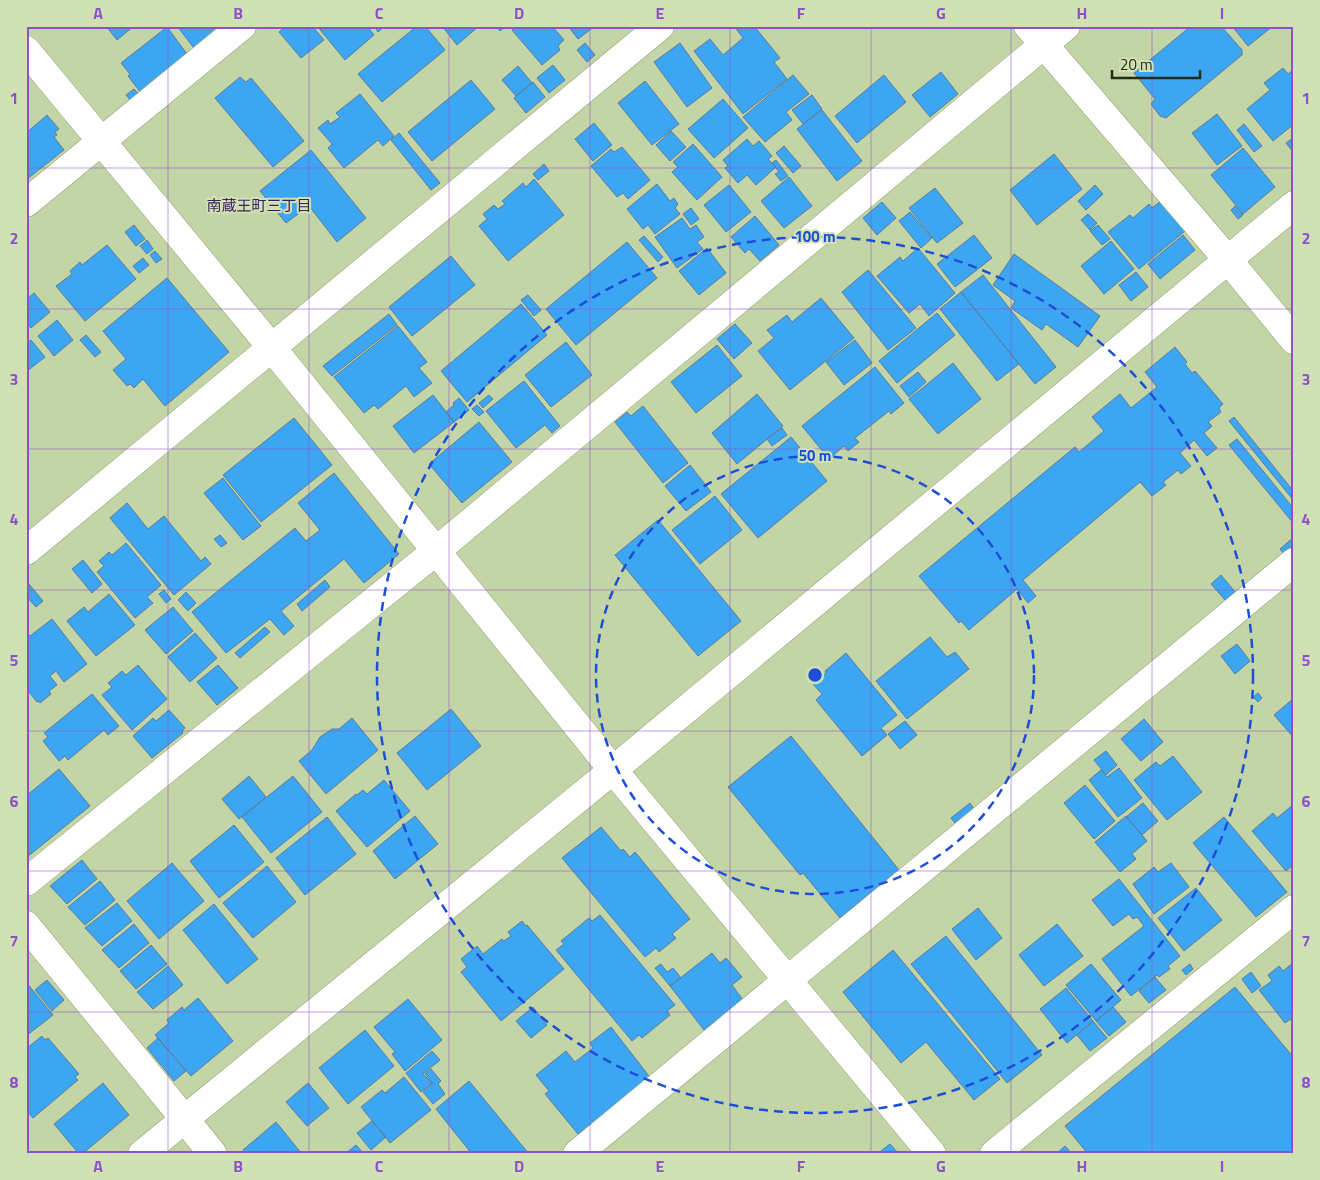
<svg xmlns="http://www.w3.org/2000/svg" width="1320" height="1180" viewBox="0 0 1320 1180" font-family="'Titillium Web','Noto Sans JP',sans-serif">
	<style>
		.building { fill: #3da6f3; stroke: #587d9d }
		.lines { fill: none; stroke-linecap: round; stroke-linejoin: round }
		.street-casing { stroke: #93a477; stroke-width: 29 }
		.secondary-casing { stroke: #93a477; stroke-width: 29 }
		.street { stroke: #fff; stroke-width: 28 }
		.secondary { stroke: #fff; stroke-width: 28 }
		.grid { fill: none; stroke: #8e52c8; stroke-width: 1; stroke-opacity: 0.55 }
		.ring { fill: none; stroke: #1d4ed8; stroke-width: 2.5; stroke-dasharray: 9 6 }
		.labels { text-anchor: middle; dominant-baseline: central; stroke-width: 4; stroke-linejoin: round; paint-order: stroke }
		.neighbourhood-label { font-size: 15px; fill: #3d2059; stroke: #d0e2b3 }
		.centre { fill: #1d4ed8; stroke: #d0e2b3; stroke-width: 2.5 }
		.ring-label { font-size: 15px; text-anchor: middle; font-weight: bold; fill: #1d4ed8; stroke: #d0e2b3; stroke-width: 4; stroke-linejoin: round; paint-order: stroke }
		.neatline { fill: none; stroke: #8e52c8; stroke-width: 2 }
		.grid-label { font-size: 16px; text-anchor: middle; font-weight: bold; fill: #8e52c8 }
	</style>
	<rect width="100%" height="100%" fill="#c3d4a6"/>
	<path class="building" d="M106,26H134L117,40Z
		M177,26H227L197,52Z
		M286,26H312L324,40L301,58L279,32Z
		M317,26H367L374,35L345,60Z
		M374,26H385L378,32Z
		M417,26H425L445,50L382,102L358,74Z
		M442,26H479L457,45Z
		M496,26H506L500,31Z
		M517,26H552L564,40L558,46L560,50L542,65L512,30Z
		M568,26H595L578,39Z
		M734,26H754L780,58L774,62L787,79L743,114L694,51L710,39L723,55L743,38Z
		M1191,26H1221L1242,50V55L1166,118L1160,116L1151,104L1155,99L1134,73Z
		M1232,26H1273L1248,46Z
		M167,27L190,58L144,97L128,76L130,74L121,63Z
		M585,43L595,55L587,62L577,50Z
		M680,43L712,88L687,107L654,62Z
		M553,65L565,80L549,93L537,78Z
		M518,66L532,83L516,96L502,80Z
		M1283,68L1288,74L1294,69V124L1273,141L1247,109L1270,90L1264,83Z
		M941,72L958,94L930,117L912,95Z
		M793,75L809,94L786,112L792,120L765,142L743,117Z
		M884,75L906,102L857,143L835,116Z
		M240,77L246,82L251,78L304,141L273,167L215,98Z
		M471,80L495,109L432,161L408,132Z
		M645,81L679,124L652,145L618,103Z
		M533,82L545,97L526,113L514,98Z
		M134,89L144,100L136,107L126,95Z
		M360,94L394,136L383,146L378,140L344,168L328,148L332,144L318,128L328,120L330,124L340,117L336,113Z
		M812,95L822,109L803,124L792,110Z
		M723,99L748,128L714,158L688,129Z
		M822,110L862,161L837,181L797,129Z
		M1217,114L1242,146L1217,165L1192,133Z
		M47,115L59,129L55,132L57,135L54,137L64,150L26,180V133Z
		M594,123L612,145L593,161L575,139Z
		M1244,124L1262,146L1254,152L1237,130Z
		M671,131L686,147L670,161L656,145Z
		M399,133L440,183L431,190L391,140Z
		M1294,137V153L1286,143Z
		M747,139L753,146L759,141L772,156L768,159L776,167L756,185L747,175L738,183L725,168L728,166L723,160Z
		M693,144L722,177L697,200L672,172L678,167L673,162Z
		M784,146L801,166L793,173L776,153Z
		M622,147L650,180L628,199L623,193L617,197L591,166L611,149L614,152Z
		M1243,148L1275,187L1243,214L1211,175Z
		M311,150L366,218L337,242L309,206L286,223L260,191Z
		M1054,154L1082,189L1037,225L1010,190Z
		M776,160L788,176L781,181L775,174L779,172L772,163Z
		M544,164L549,171L538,180L533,174Z
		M789,177L812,206L784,228L761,201Z
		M534,179L564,215L508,261L479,226L487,219L483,214L494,205L498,209L505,204L502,201L523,183L526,187Z
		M657,184L670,201L674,198L678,204L675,208L680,214L655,234L648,225L643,229L627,209Z
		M729,185L751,212L726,232L704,205Z
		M1095,185L1103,194L1086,210L1078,201Z
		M935,188L963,223L937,243L909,208Z
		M1161,201L1185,231L1139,269L1108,232L1130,215L1133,218L1149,204L1152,208Z
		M882,202L896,218L877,235L863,218Z
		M1235,206L1243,215L1238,219L1231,210Z
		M691,208L699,219L691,225L683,214Z
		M910,212L932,238L921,248L899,221Z
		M1088,214L1097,223L1090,230L1081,220Z
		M755,216L779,245L760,261L749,249L745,253L731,237Z
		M682,218L690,229L696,225L704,237L697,242L703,249L677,268L655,237Z
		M134,225L145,239L136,246L125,232Z
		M1098,225L1110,239L1102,245L1090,231Z
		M974,235L992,258L955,287L937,264Z
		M1183,235L1195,250L1160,279L1148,264Z
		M644,236L663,257L658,262L639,240Z
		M147,240L153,249L147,254L140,246Z
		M1111,241L1134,269L1104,294L1081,266Z
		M627,242L657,278L576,345L546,309Z
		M107,245L136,279L85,321L56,286L72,274L70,271L80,262L82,265Z
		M707,248L726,273L699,295L679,271Z
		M918,248L955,293L929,316L920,304L909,313L877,276L900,257L903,261Z
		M155,251L162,259L156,263L150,255Z
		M1014,254L1100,316L1078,347L1046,324L1042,330L1011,308L1015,301L993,285Z
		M451,256L475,285L412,336L389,307Z
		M143,258L149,265L139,273L133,266Z
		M868,270L916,328L888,350L842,292Z
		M1136,272L1148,287L1131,301L1119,285Z
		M983,275L1056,367L1035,384L961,292Z
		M167,278L229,352L165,406L143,379L134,388L130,384L127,386L113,370L126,359L103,331Z
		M961,292L1019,364L997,381L940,309Z
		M34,293L50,312L31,328L26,322V300Z
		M528,295L541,310L534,316L521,300Z
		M821,298L854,338L790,390L758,351L774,338L767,330L787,315L792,322Z
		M521,304L547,335L467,402L441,371Z
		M937,313L955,335L897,383L879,361Z
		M389,314L397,325L332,376L323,366Z
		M57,320L73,340L54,356L38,336Z
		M735,324L752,343L734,359L717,339Z
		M398,326L427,362L419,368L432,383L414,397L406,386L378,409L374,405L364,413L334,377Z
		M86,335L101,352L95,357L80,340Z
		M31,340L45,357L26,372V344Z
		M855,340L872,363L844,385L826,362Z
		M566,342L592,375L551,407L525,375Z
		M717,345L742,376L696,413L671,382Z
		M1175,347L1187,362L1185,364L1192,373L1195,371L1223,404L1219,408L1221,412L1208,422L1212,426L1204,433L1217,448L1207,456L1194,440L1180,453L1191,466L1181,474L1178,470L1163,482L1166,485L1152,496L1140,482L1023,580L1036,596L1028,603L1017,589L969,630L961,621L959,623L919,576L1075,447L1079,452L1104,431L1092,417L1120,394L1131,408L1157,387L1145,372Z
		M953,363L981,399L938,434L909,399Z
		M875,367L904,403L891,414L889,411L855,438L859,442L848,451L844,446L829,459L802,426Z
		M918,372L926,382L909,397L900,386Z
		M524,381L560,426L552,433L545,425L516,448L486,411Z
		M757,394L783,426L737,464L712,433Z
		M433,395L454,422L414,453L393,426Z
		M489,395L493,399L483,408L479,403Z
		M459,398L469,410L454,422L446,412L454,405L453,403Z
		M477,405L484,412L479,416L472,409Z
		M643,406L688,463L663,483L615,422L627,412L631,416Z
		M1234,417L1294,492V501L1229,421Z
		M294,418L332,465L261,522L223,475Z
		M479,422L512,462L462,503L429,464Z
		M782,428L787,435L772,446L767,439Z
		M791,437L827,481L758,538L721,494Z
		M1237,439L1294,509V524L1229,445Z
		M690,465L711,492L686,511L665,486Z
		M334,473L399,554L364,583L344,559L281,611L294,626L284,635L270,619L226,653L192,612L295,528L306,541L320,530L298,503Z
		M223,478L261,526L243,540L204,493Z
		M715,496L742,530L700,564L672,530Z
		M127,503L148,529L164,516L201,561L205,557L211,564L174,595L110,518Z
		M658,520L741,621L698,656L615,555Z
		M220,535L227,543L221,547L214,539Z
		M1294,537V551L1286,557L1280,549Z
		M126,543L161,585L147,597L153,603L135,618L97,572L104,566L99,561L109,552L112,555Z
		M83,560L102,584L92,593L72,569Z
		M1221,575L1236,593L1226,601L1211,584Z
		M325,580L330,587L302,611L297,604Z
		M29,584L43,601L36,607L26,596V586Z
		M164,590L171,599L166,603L159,594Z
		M186,592L196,603L188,611L178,600Z
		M109,594L135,625L96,656L67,621L84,607L88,612Z
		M173,607L193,631L166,654L145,630Z
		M52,619L87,664L64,682L56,671L50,676L57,685L49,691L51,694L40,703L39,701L37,702L26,688V634L27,633L30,636Z
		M265,627L270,632L240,658L235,653Z
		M195,633L217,658L190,682L168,657Z
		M930,637L947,657L955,652L969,669L907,719L876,681Z
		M1237,644L1250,661L1235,674L1221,656Z
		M846,653L897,715L881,728L887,735L862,756L816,700L822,694L813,684L826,673L825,671Z
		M138,665L167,699L132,730L102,695L112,687L108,683L122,671L126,675Z
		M218,665L238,688L217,705L197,682Z
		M1258,693L1262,698L1258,702L1253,697Z
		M92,694L119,726L108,735L104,730L68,760L65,756L59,761L43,741L48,737L44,733Z
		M1294,698V738L1274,715Z
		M451,709L481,746L427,790L397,753Z
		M169,710L185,728L182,731L183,733L152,758L133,736L153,718L156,721Z
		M352,718L378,750L326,794L299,761L312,750L320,737L332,729H339Z
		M1144,719L1163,742L1141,761L1121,739Z
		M905,721L917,735L900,749L888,734Z
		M791,736L899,870L840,918L803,873L800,875L728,787Z
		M1106,751L1117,765L1106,775L1094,760Z
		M1173,756L1202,792L1167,820L1134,780L1156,762L1160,766Z
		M1119,768L1142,798L1118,817L1089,780L1101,770L1107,777Z
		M59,769L90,806L26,858V796Z
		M249,776L266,797L239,819L222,799Z
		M293,776L322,812L271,853L242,817Z
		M384,780L410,811L367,847L336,811L356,794L357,795L363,790L367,794Z
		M1085,785L1115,821L1094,839L1064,803Z
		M970,803L976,812L958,827L951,818Z
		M1143,803L1158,821L1142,835L1126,817Z
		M1294,804V864L1286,871L1252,831L1273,813L1277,818Z
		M415,816L438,844L395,879L373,851Z
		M1126,816L1147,841L1132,854L1136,859L1120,872L1095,842Z
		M327,817L356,854L305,895L276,858Z
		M1224,817L1287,892L1256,917L1193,843Z
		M234,825L264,862L219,898L190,861Z
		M601,827L621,851L623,849L630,857L635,852L690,919L672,934L676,938L659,952L656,948L645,957L562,858Z
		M82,860L97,879L67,904L50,886Z
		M172,863L204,901L159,939L127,901Z
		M1171,863L1189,887L1154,914L1133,884L1154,867L1158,872Z
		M267,866L296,902L253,938L223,903Z
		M1119,879L1180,956L1168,966L1170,969L1159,977L1157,975L1131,996L1102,959L1144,926L1137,917L1133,919L1129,914L1113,926L1092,900Z
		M100,881L115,900L85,925L68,907Z
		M1196,888L1222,920L1184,951L1158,918Z
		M117,903L132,921L102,946L85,928Z
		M214,904L258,959L227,984L183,930Z
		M978,908L1002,938L976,960L952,929Z
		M600,915L675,1005L667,1011L670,1015L642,1038L639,1035L632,1041L556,950L564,944L561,941L589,918L592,921Z
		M522,921L526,926L527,925L564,969L501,1021L461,972L467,967L461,959L477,946L483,954L502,939L504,941L511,936L508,932Z
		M134,924L149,943L119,968L102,950Z
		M1057,924L1083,956L1044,986L1019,955Z
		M946,936L1042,1055L1007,1083L911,964Z
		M151,945L167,964L136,989L120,971Z
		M893,950L1000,1079L974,1100L926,1042L901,1063L843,992Z
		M712,953L720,963L726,958L742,977L732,985L743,1000L704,1030L670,986Z
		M1294,962V1017L1285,1023L1259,990L1272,981L1268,975L1279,966L1283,971Z
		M661,964L667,972L673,968L681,978L670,986L655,968Z
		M1091,964L1121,1000L1096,1021L1066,985Z
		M1190,964L1193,969L1186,975L1182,970Z
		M168,966L183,985L153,1009L137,992Z
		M1251,972L1261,986L1252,993L1242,979Z
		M1155,977L1166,990L1149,1003L1139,991Z
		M47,980L64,1000L52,1011L35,990Z
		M26,982L53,1015L26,1036Z
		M1235,987L1294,1058V1154H1088L1065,1126Z
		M1066,988L1093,1021L1067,1043L1040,1009Z
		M198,998L233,1041L191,1076L155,1035L169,1023L167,1020L182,1007L184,1010Z
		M408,999L442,1040L405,1071L392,1054L395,1052L374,1027Z
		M533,1007L547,1025L531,1038L516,1021Z
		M1113,1007L1126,1022L1109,1036L1096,1021Z
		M1093,1021L1107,1038L1090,1051L1077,1035Z
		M611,1027L652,1080L596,1129L591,1124L578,1134L545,1094L549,1091L536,1075L566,1051L575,1062L593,1048L590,1043Z
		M365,1030L394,1066L348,1104L319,1068Z
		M42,1036L45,1040L48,1038L79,1074L75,1077L78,1080L33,1118L26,1110V1049Z
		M158,1038L186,1071L174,1081L147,1048Z
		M432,1051L440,1060L423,1074L432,1083L421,1092L406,1073Z
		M431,1069L441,1081L438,1084L445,1094L433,1104L423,1092L433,1083L425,1074Z
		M404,1077L431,1110L390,1143L361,1107L382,1090L385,1093Z
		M469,1081L529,1154H472L436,1109Z
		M103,1083L129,1115L82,1154H79L54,1124Z
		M308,1083L329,1108L307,1126L286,1102Z
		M372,1121L386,1137L371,1150L357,1133Z
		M276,1122L302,1154H245L243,1150Z
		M890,1144L899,1154H877Z
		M356,1145L364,1154H345Z
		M1065,1146L1072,1154H1056Z"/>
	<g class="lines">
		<g class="street-casing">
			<path id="street" d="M1028,26L1228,260L1294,340
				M26,50L272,348L613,770L932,1154
				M26,203L242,26
				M26,551L660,26
				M26,882L436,551L1066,26
				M26,925L213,1154
				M577,1154L1294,562
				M994,1154L1294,909"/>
		</g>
		<g class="secondary-casing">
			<path id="secondary" d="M142,1154L613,770L1294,205"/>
		</g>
		<use href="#street" class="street"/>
		<use href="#secondary" class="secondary"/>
	</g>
	<path class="grid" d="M168,26V1154M309,26V1154M449,26V1154M590,26V1154M730,26V1154M871,26V1154M1011,26V1154M1152,26V1154M26,168H1294M26,309H1294M26,449H1294M26,590H1294M26,731H1294M26,871H1294M26,1012H1294"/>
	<g class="ring">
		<circle cx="815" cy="675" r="219"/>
		<circle cx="815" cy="675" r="438"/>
	</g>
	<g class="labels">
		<g class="neighbourhood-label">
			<text x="259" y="205">南蔵王町三丁目</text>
		</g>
	</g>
	<circle cx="815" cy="675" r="8" class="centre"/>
	<g class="ring-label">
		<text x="815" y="242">100 m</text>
		<text x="815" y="461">50 m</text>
	</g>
	<rect width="1320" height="1180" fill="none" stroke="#d0e2b3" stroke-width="55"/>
	<path d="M1112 70v8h88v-8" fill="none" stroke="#242b19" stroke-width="2.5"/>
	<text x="1120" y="70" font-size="15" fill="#242b19" stroke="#d0e2b3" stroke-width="4" paint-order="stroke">20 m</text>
	<rect x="28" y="28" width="1264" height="1124" class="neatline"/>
	<g class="grid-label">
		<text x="98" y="19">A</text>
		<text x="238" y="19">B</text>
		<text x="379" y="19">C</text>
		<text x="519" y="19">D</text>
		<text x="660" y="19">E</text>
		<text x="801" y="19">F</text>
		<text x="941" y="19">G</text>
		<text x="1082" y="19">H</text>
		<text x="1222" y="19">I</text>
		<text x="14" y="104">1</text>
		<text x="1306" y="104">1</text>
		<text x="14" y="244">2</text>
		<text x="1306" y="244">2</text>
		<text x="14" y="385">3</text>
		<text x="1306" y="385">3</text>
		<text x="14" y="525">4</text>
		<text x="1306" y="525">4</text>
		<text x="14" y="666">5</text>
		<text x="1306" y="666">5</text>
		<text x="14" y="807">6</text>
		<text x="1306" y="807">6</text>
		<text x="14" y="947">7</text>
		<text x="1306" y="947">7</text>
		<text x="14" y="1088">8</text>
		<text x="1306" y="1088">8</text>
		<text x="98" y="1172">A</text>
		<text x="238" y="1172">B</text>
		<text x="379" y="1172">C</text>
		<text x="519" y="1172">D</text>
		<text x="660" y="1172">E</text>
		<text x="801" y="1172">F</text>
		<text x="941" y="1172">G</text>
		<text x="1082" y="1172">H</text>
		<text x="1222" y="1172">I</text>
	</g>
</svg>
